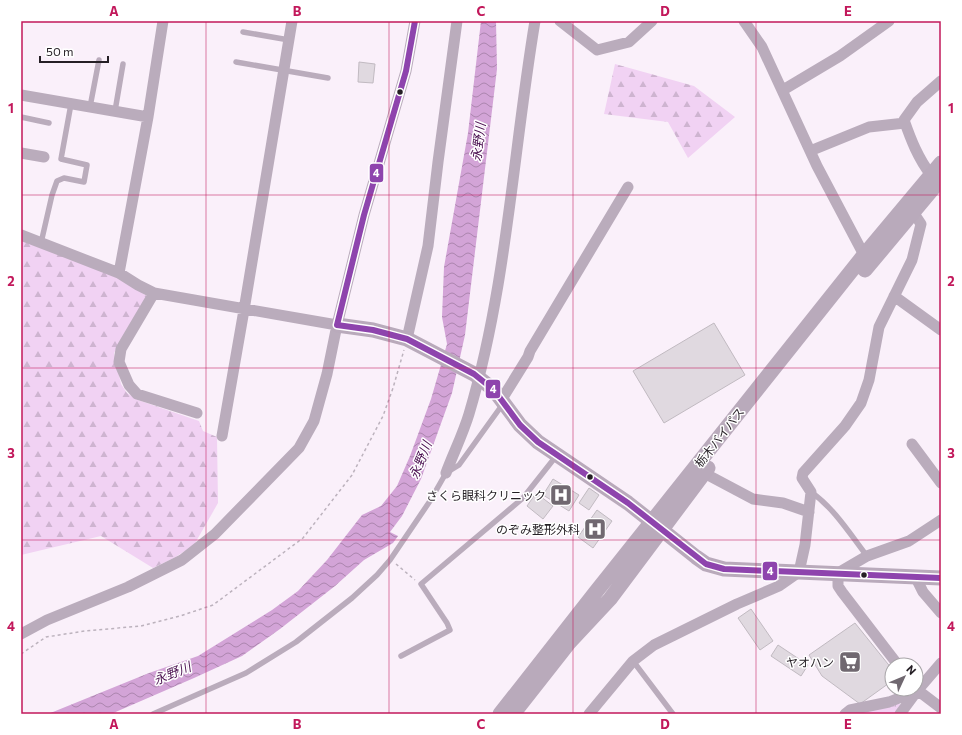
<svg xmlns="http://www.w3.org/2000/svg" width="962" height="735" viewBox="0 0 962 735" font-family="Commissioner,'Noto Sans JP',sans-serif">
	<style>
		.forest { fill: url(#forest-firs) }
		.park { fill: url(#park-tufts) }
		.water { fill: url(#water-waves) }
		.building { fill: #e0d9e0; stroke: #c1bac1 }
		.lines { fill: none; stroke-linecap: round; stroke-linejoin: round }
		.path { stroke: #bcb2bd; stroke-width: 1.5; stroke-dasharray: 3 3; stroke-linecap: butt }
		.lane { stroke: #baacbc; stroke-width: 5.5 }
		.street { stroke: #baacbc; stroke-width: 11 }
		.secondary { stroke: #b9aabb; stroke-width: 15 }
		.bus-1-casing { stroke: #fff; stroke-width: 9 }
		.bus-1 { stroke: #8e44ad; stroke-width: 6 }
		.grid { fill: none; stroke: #c2185b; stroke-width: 1; stroke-opacity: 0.55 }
		.bus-dot { fill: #251f25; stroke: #fff; stroke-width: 1.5 }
		.labels { text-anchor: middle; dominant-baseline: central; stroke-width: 3; stroke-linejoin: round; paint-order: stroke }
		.street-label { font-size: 12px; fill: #251f25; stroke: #fff }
		.poi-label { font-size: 12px; fill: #251f25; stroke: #fff; text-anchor: end }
		.water-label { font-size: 13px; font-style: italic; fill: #490e4f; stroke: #fff }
		.line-badge { stroke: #fff; stroke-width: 1.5 }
		.badge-label { font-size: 11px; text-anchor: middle; font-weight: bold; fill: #fff }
		.neatline { fill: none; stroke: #c2185b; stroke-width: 1.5 }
		.grid-label { font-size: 13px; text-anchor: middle; font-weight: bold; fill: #c2185b }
	</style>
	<defs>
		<pattern id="forest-firs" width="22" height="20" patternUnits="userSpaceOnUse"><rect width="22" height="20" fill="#f1d2f3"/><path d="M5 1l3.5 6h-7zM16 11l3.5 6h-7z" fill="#ceb4d0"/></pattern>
		<pattern id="park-tufts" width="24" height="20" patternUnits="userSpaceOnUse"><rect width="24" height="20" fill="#f1d2f3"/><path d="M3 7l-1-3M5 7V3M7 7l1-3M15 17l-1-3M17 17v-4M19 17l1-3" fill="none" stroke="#ceb4d0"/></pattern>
		<pattern id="water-waves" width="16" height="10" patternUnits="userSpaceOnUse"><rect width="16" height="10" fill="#d3a4d7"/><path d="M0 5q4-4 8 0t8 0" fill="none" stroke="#ab85ae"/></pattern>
	</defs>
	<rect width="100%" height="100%" fill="#faf0fa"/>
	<path class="forest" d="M615,64L694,86L735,117L688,158L668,122L604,114Z
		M21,240L119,278L147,296L114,353L121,384L127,393L138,400L199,421L203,431L217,437L218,503L194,545L174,558L153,568L101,536L21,555Z"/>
	<path class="park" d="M899,703L902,707L896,714H852Z"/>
	<path class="water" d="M481,21H496L497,69L465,335L452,393L421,479L402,516L390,532L398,536L393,543L364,560L335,586L280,629L242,656L194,678L111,714H48L149,673L198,656L272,610L298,591L327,560L362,515L381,506L397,486L410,456L431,399L447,344L442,317L444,267L468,133Z"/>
	<path class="building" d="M359,62L375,64L373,83L358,82Z
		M714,323L745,375L664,423L633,371Z
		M553,479L579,495L569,511L543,495Z
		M589,488L599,495L589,510L579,503Z
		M536,493L553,506L543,519L527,506Z
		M597,510L612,521L593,548L578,537Z
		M751,609L773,641L760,650L738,618Z
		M855,623L892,669V681L860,704L822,676L809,655Z
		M778,645L808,665L801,676L771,656Z"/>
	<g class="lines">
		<path class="path" d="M396,564L415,580
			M21,654L46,637L85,631L141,626L180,616L213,605L303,538L352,475L383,416L393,388L404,350"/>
		<path class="lane" d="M243,32L289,40
			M236,62L328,78
			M90,107L99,60
			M115,111L123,64
			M21,117L49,123
			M41,243L52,195L57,181L64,178L84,182L87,165L61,159L71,104
			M811,492C834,508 850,534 867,556
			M401,656L450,630L447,623L421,584L523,498L557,455
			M633,661L673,714
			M153,714L246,673L296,642L352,598L377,575L390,560L430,501L446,473L459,465L500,408L501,403"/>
		<path class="street" d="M560,21L597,50L629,42L652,21
			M744,21L762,47L817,166L864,255
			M783,90L840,56L889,21
			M21,95L148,117
			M810,151L869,127L905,123
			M21,153L44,157
			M931,175C918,158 911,140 904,120L917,102L941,81
			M21,235L119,273L138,285L154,293L337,325
			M119,273L148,117L163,21
			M154,293L121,349L119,362L129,385L137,394L197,413
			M894,296L941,330
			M407,339L428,246L438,162L457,21
			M502,399L528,357L530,351L628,187
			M222,436L244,310L292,21
			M912,444L941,483
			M446,473C453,454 463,434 469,414C507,286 513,152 535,21
			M704,473L753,499L783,503L809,512
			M915,576L923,592L941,613
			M21,634L47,620L128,587L182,560L215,534L299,448L314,421L327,374L337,325L364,215L406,71L415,21
			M898,665L842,592L838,586V573L867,556L909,541L941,520
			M916,689L941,708
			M589,714L633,661L654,645L737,604L779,586L799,572L805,545L811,492L802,478L803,473L845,426L861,403L869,380L879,327L912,260L921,224L913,212
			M845,714L850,710L889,702L917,691
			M900,714L917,691L941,663"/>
		<path class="secondary" d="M865,270L941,179
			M337,325L373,330L407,339L474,374L494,390L520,425L538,442L628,503L696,557L706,564L724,569L941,578
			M500,714L595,593L864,255L941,163
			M513,714L568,644L610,599L708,468"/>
		<g class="bus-1-casing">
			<path id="bus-1" d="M337,325L373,330L407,339L474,374L494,390L520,425L538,442L628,503L706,564L724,569L941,578
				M337,325L364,215L406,71L415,21"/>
		</g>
		<use href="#bus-1" class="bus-1"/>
	</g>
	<path class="grid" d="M206,21V714M389,21V714M573,21V714M756,21V714M21,195H941M21,368H941M21,540H941"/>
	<defs>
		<g id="hospital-square" transform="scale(1.15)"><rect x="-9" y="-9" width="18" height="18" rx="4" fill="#706870" stroke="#fff"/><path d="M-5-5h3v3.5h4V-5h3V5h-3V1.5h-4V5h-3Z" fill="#fff"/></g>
		<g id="supermarket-square" transform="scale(1.15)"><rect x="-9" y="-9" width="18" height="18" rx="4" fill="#706870" stroke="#fff"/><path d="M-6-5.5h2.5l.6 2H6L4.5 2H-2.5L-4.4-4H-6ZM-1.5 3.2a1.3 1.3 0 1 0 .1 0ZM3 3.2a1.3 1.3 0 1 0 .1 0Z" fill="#fff"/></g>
	</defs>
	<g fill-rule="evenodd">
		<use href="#hospital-square" x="561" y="495"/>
		<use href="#hospital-square" x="595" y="529"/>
		<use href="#supermarket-square" x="850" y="662"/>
	</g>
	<g class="bus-dot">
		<circle cx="400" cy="92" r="3.5"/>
		<circle cx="590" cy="477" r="3.5"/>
		<circle cx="864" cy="575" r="3.5"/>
	</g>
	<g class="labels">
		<g class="street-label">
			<text transform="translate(719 437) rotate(-52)">栃木バイパス</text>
		</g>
		<g class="poi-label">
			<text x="546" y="495">さくら眼科クリニック</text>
			<text x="580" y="529">のぞみ整形外科</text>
			<text x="834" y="662">ヤオハン</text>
		</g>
		<g class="water-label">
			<text transform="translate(478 142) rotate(-83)">永野川</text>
			<text transform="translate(420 460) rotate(-68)">永野川</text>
			<text transform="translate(172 673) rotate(-22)">永野川</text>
		</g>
	</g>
	<g class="line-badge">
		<rect x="369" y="163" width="15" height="20" rx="4" fill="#8e44ad"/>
		<rect x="485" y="379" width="16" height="20" rx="4" fill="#8e44ad"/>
		<rect x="762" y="561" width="16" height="20" rx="4" fill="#8e44ad"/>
	</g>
	<g class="badge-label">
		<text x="376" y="177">4</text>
		<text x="493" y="393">4</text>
		<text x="770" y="575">4</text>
	</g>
	<rect width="962" height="735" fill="none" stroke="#ffffff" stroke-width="44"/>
	<g transform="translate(904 677) rotate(46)"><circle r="19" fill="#ffffff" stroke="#a8a5a8"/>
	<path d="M0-3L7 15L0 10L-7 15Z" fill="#706870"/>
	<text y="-6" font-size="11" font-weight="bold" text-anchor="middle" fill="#251f25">N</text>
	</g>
	<path d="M40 56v6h68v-6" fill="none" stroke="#251f25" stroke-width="2"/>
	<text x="46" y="56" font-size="12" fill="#251f25" stroke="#ffffff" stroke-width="3" paint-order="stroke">50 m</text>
	<rect x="22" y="22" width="918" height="691" class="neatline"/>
	<g class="grid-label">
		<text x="114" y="16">A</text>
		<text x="297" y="16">B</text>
		<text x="481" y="16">C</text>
		<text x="665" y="16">D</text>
		<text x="848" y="16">E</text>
		<text x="11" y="113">1</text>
		<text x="951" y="113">1</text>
		<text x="11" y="286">2</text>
		<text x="951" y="286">2</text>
		<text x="11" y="458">3</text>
		<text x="951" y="458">3</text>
		<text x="11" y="631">4</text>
		<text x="951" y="631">4</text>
		<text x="114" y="729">A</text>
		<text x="297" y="729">B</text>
		<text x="481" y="729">C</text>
		<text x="665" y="729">D</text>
		<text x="848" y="729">E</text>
	</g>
</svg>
